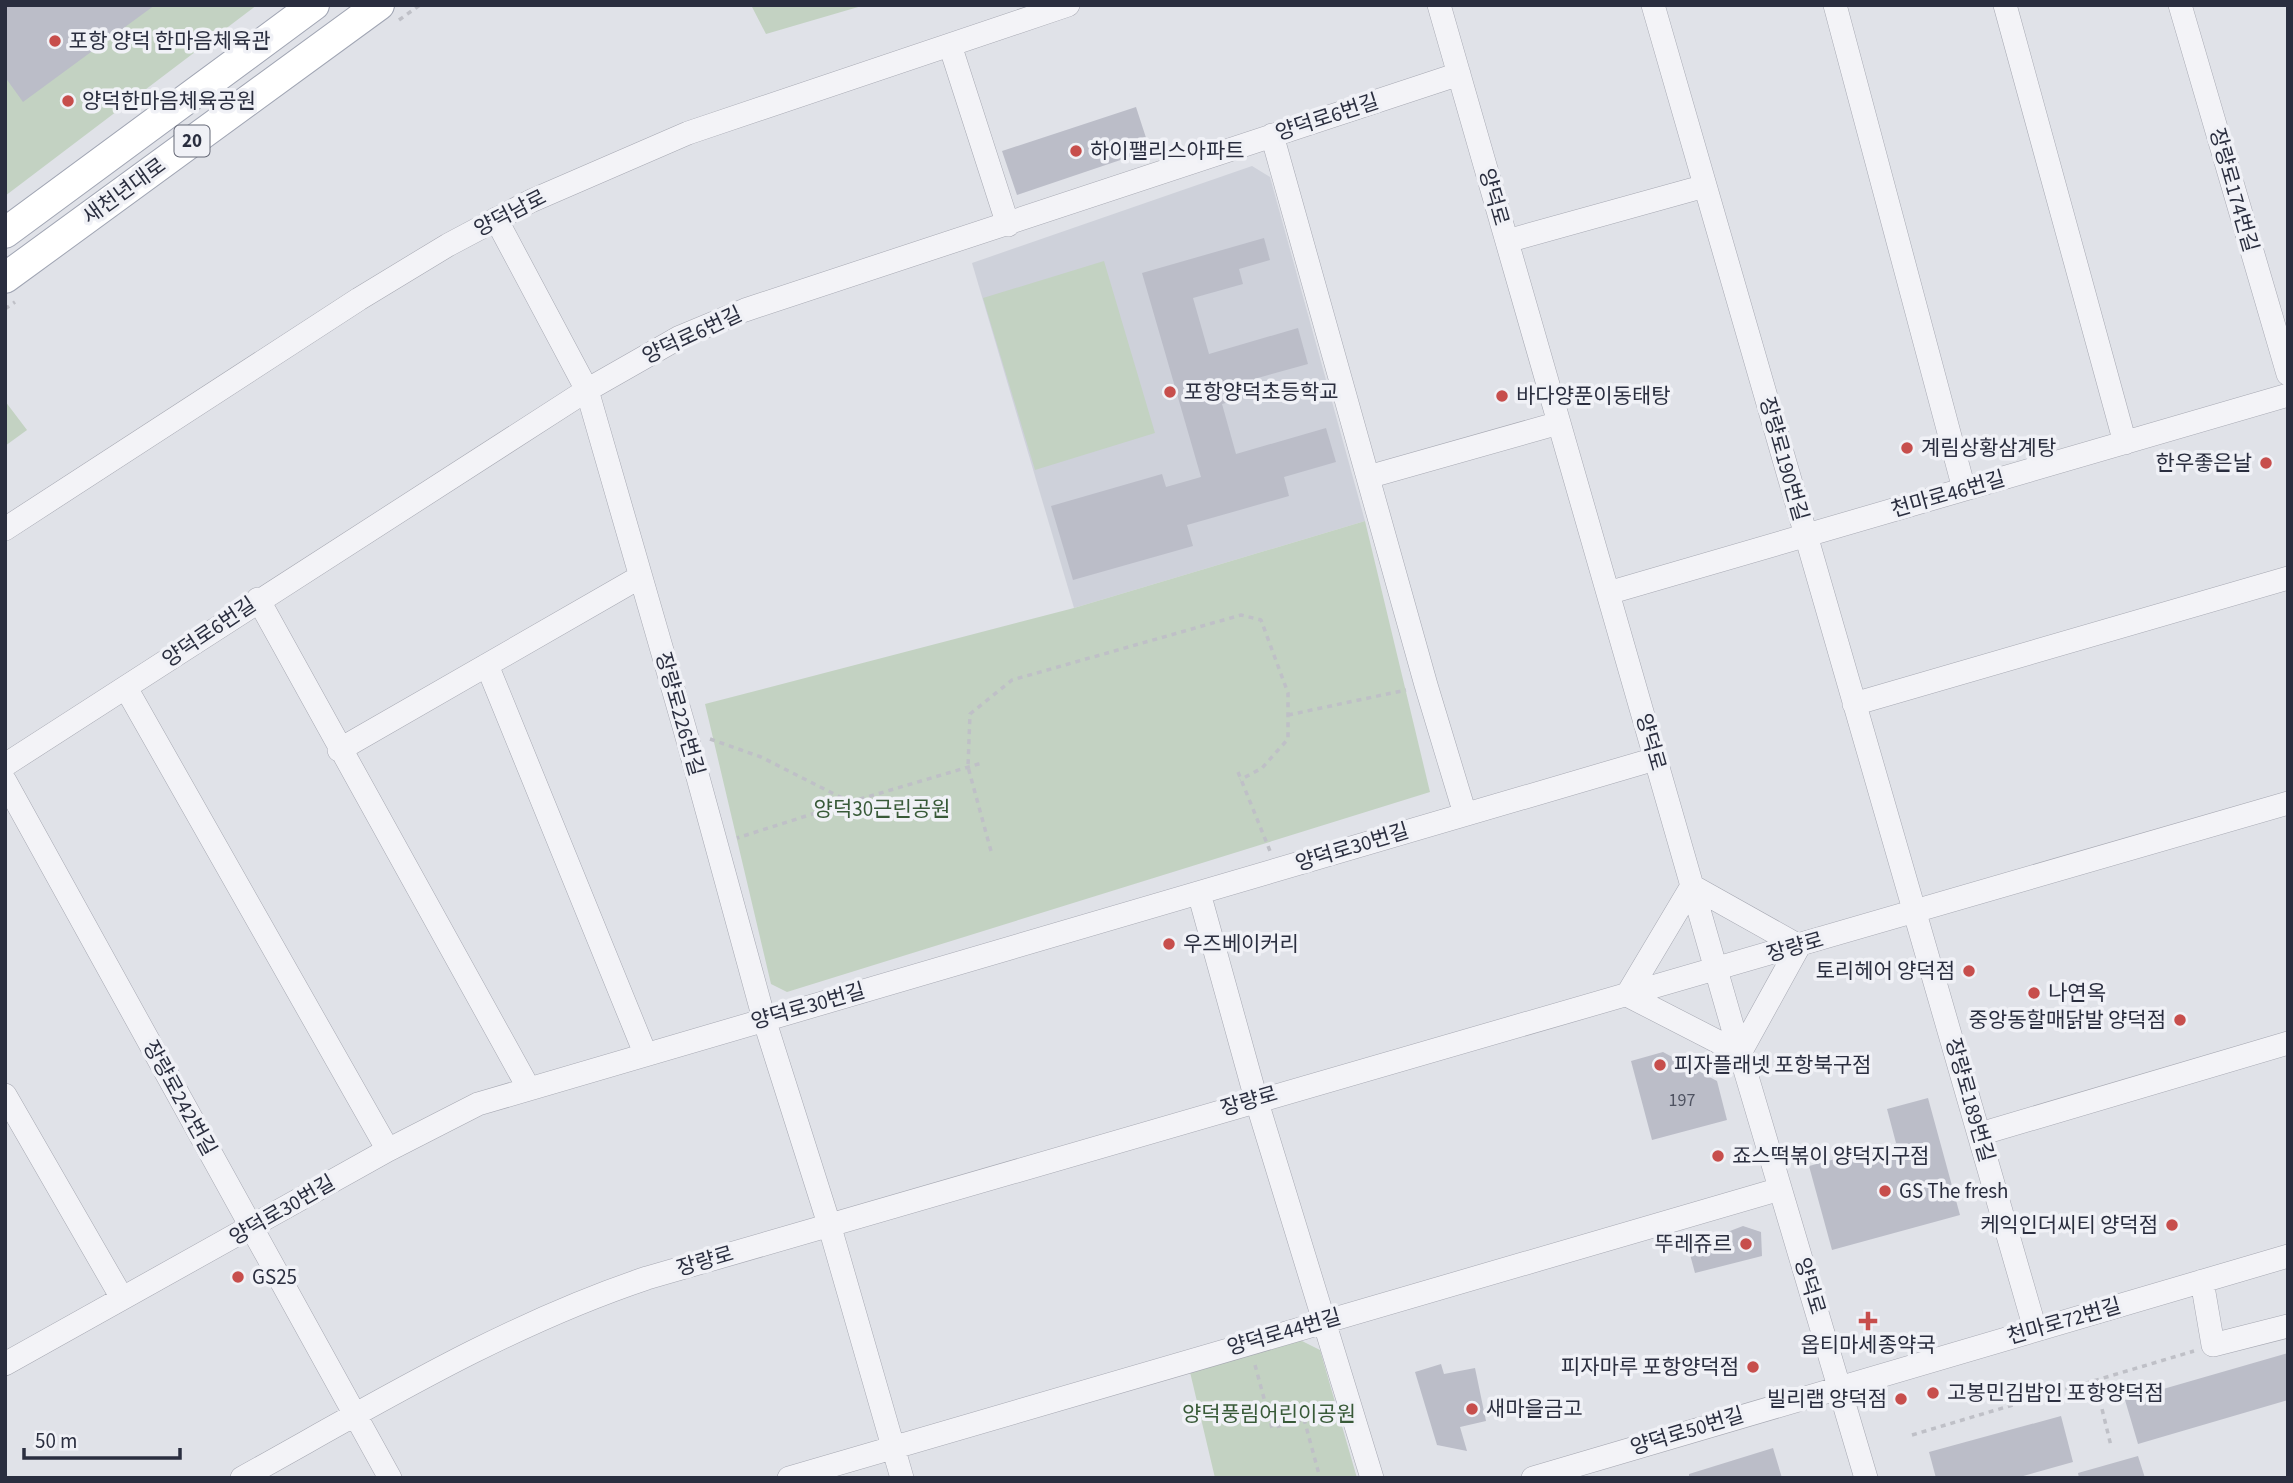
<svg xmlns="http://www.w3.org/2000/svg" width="2293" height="1483" viewBox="0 0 2293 1483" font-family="'Source Sans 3','Noto Sans KR',sans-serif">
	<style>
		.built { fill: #ced1da }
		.green { fill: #c3d2c2 }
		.building { fill: #bbbdc8 }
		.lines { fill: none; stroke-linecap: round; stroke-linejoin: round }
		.minor-casing { stroke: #a6a8b2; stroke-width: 24 }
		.major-casing { stroke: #a0a5b3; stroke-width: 32 }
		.path { stroke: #bfc0c7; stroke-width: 3.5; stroke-dasharray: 5 5; stroke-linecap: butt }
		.minor { stroke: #f3f3f7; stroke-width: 23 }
		.major { stroke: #fff; stroke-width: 30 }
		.poi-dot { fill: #c74e4c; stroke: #f0f1f6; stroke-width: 2.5 }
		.labels { text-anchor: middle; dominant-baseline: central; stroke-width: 7; stroke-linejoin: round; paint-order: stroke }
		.number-label { font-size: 18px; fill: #4e5261 }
		.shield { fill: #f0f1f6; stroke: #656876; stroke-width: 2 }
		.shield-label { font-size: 19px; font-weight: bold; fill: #2a2e3f }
		.poi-label { font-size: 21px; fill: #2a2e3f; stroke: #f0f1f6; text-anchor: start }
		.street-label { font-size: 21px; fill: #2a2e3f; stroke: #f0f1f6 }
		.park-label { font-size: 21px; fill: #385a38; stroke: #f0f1f6 }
	</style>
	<rect width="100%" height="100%" fill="#e0e2e8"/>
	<path class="built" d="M1252,166L1270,177L1365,521L1074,608L972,263Z"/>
	<path class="green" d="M5,5H257L5,196Z
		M751,5H865L766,34Z
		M1104,261L1155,433L1035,470L983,298Z
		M5,401L27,430L5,446Z
		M1365,521L1430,792L787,992L771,984L705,704L1074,608Z
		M1300,1340L1320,1350L1357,1478H1215L1190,1372Z"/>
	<path class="building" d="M5,5H155L23,102L5,77Z
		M1136,107L1150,150L1017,195L1002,151Z
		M1264,238L1270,260L1239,269L1243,284L1193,298L1209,354L1298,328L1308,364L1254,379L1258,394L1222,404L1236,454L1326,428L1336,462L1284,477L1289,496L1187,525L1193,546L1073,580L1051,506L1162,474L1166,487L1201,477L1142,273Z
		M1663,1052L1717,1081L1727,1120L1652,1140L1631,1061Z
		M1928,1098L1960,1215L1832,1250L1809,1166L1896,1143L1887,1109Z
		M1743,1226L1761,1232L1762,1256L1695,1273L1688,1247Z
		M2288,1353V1400L2138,1444L2125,1400Z
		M1441,1364L1444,1374L1475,1368L1486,1421L1460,1427L1467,1451L1437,1445L1415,1372Z
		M2061,1416L2073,1462L2016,1478H1936L1929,1452Z
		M1773,1448L1782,1478H1689V1474Z
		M2138,1456L2145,1478H2079L2078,1473Z"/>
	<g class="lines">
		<g class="minor-casing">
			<path id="minor" d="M1439,5L1740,1053L1866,1478
				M1653,5L2035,1329
				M1835,5L1964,489
				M2005,5L2125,443
				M2180,5L2288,374
				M950,45L1008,225
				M1272,135L1426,685L1465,814
				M496,219L587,390L685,730L764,1019L829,1224L902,1478
				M1507,241L1705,186
				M1368,477L1559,423
				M5,529L359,299L448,245L531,201L688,133L1068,5
				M1608,593L2288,395
				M258,599L528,1087
				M487,665L645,1053
				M126,688L388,1150
				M1854,704L2288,578
				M339,750L640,577
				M5,765L587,390L680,337L745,310L1459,74
				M5,781L390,1478
				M1692,886L1799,946L1740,1053L1627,995Z
				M1199,893L1256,1099L1372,1478
				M5,1095L122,1298
				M1980,1134L2288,1043
				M2202,1281L2213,1345L2288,1326
				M5,1364L388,1150L478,1104L1655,759
				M242,1478C374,1405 503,1326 647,1278L2288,803
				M789,1478L1780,1189
				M1533,1478L2288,1256"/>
		</g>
		<g class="major-casing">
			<path id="major" d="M5,233L314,5
				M5,278L379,5"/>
		</g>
		<path class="path" d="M399,20L420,5
			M5,309L15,302
			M1288,715L1406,690
			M710,739L761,757L850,802L737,838
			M1238,772L1270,851
			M850,802L982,763
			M991,851L968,767L970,714L1012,680L1241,615L1261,620L1288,693V739L1262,768L1240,780
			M1255,1365L1272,1428L1329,1412
			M2095,1380L2111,1446
			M1304,1419L1320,1478
			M1912,1435L2194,1351"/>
		<use href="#minor" class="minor"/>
		<use href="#major" class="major"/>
	</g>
	<g class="poi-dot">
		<circle cx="55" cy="41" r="7"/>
		<circle cx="68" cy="101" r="7"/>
		<circle cx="1076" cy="151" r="7"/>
		<circle cx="1170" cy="392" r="7"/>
		<circle cx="1502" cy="396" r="7"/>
		<circle cx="1907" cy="448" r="7"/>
		<circle cx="2266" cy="463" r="7"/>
		<circle cx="1169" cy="944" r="7"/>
		<circle cx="1969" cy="971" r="7"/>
		<circle cx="2034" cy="993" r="7"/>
		<circle cx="2180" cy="1020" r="7"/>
		<circle cx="1660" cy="1065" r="7"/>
		<circle cx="1718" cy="1156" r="7"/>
		<circle cx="1885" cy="1191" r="7"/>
		<circle cx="2172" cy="1225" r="7"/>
		<circle cx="1746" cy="1244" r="7"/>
		<circle cx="238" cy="1277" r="7"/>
		<path d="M1864.5 1310.5h7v7h7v7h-7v7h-7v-7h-7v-7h7z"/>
		<circle cx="1753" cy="1367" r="7"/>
		<circle cx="1933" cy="1393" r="7"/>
		<circle cx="1901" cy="1399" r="7"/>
		<circle cx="1472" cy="1409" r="7"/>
	</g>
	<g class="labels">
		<g class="number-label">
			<text x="1682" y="1100">197</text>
		</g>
		<rect class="shield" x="174.5" y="125.5" width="35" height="31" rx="5"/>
		<g class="shield-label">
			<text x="192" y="141">20</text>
		</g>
		<g class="poi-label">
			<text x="69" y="41">포항 양덕 한마음체육관</text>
			<text x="82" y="101">양덕한마음체육공원</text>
			<text x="1090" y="151">하이팰리스아파트</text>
			<text x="1184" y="392">포항양덕초등학교</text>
			<text x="1516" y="396">바다양푼이동태탕</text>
			<text x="1921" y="448">계림상황삼계탕</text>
			<text x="2252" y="463" text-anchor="end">한우좋은날</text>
			<text x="1183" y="944">우즈베이커리</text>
			<text x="1955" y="971" text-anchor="end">토리헤어 양덕점</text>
			<text x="2048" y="993">나연옥</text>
			<text x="2166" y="1020" text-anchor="end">중앙동할매닭발 양덕점</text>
			<text x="1674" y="1065">피자플래넷 포항북구점</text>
			<text x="1732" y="1156">죠스떡볶이 양덕지구점</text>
			<text x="1899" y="1191">GS The fresh</text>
			<text x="2158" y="1225" text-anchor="end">케익인더씨티 양덕점</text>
			<text x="1732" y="1244" text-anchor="end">뚜레쥬르</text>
			<text x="252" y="1277">GS25</text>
			<text x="1868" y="1345" text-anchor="middle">옵티마세종약국</text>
			<text x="1739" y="1367" text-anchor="end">피자마루 포항양덕점</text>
			<text x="1947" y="1393">고봉민김밥인 포항양덕점</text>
			<text x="1887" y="1399" text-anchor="end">빌리랩 양덕점</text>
			<text x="1486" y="1409">새마을금고</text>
		</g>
		<g class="street-label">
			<text transform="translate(1327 117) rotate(-18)">양덕로6번길</text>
			<text transform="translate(2234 190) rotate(74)">장량로174번길</text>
			<text transform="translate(124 191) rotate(-36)">새천년대로</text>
			<text transform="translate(1494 197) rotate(74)">양덕로</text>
			<text transform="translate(510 213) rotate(-27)">양덕남로</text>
			<text transform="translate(692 335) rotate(-25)">양덕로6번길</text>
			<text transform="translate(1784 459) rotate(74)">장량로190번길</text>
			<text transform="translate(1948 494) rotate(-16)">천마로46번길</text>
			<text transform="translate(209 632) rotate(-34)">양덕로6번길</text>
			<text transform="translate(680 714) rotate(74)">장량로226번길</text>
			<text transform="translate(1651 742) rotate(74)">양덕로</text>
			<text transform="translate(1352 847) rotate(-17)">양덕로30번길</text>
			<text transform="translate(1795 947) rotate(-16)">장량로</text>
			<text transform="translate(808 1006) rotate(-16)">양덕로30번길</text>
			<text transform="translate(180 1098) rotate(61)">장량로242번길</text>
			<text transform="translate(1970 1100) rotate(74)">장량로189번길</text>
			<text transform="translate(1249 1101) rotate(-16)">장량로</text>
			<text transform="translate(282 1210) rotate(-30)">양덕로30번길</text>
			<text transform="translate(705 1261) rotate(-16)">장량로</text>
			<text transform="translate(1810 1286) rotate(73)">양덕로</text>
			<text transform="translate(2064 1321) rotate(-16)">천마로72번길</text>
			<text transform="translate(1284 1332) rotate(-16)">양덕로44번길</text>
			<text transform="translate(1687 1431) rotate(-17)">양덕로50번길</text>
		</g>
		<g class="park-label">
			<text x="882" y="809">양덕30근린공원</text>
			<text x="1269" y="1414">양덕풍림어린이공원</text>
		</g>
	</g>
	<rect width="2293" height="1483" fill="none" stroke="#2a2e3f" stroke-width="14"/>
	<path d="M24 1448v10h156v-10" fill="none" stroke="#2a2e3f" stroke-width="3.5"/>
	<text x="35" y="1448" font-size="21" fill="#2a2e3f" stroke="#f0f1f6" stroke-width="5" paint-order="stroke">50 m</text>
</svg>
